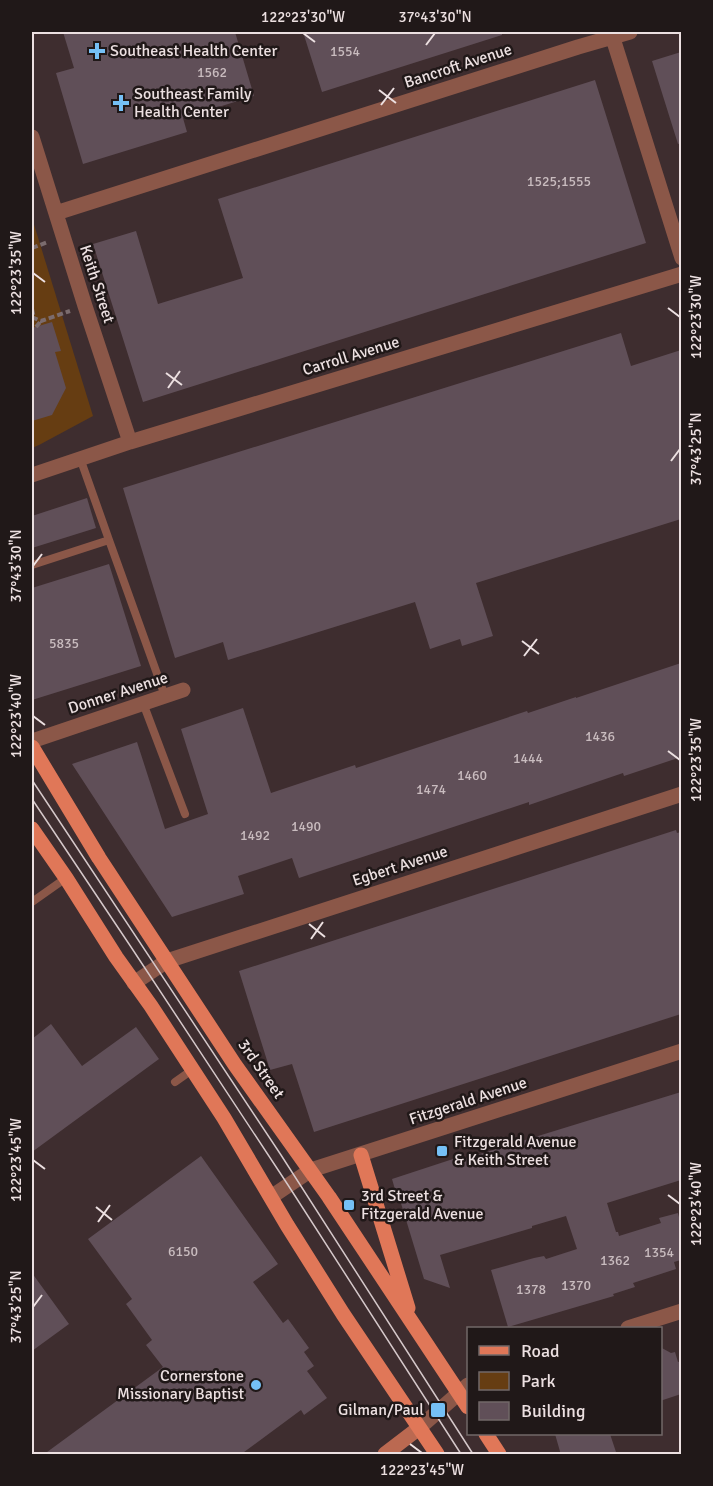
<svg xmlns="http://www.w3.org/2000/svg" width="713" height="1486" viewBox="0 0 713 1486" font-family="Signika,sans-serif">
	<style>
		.green { fill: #663d12 }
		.building { fill: #604f58 }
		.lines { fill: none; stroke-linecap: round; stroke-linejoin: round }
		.path { stroke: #7b6c6e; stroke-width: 4; stroke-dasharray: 6 3; stroke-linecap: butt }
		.service { stroke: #8b5748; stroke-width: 8 }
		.minor { stroke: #8b5748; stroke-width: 15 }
		.tertiary { stroke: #8b5748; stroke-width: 15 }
		.secondary { stroke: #bb6951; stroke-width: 15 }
		.primary { stroke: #e07758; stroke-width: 15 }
		.tram { stroke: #d5c8ca; stroke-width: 1.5 }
		.ticks { fill: none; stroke: #ece0e1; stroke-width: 2 }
		.poi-dot { fill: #75c0f6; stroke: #201818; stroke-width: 2 }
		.labels { text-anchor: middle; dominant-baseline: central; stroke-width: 5; stroke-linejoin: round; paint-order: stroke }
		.number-label { font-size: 14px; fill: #c9bcbf }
		.poi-label { font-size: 16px; fill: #ece0e1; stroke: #201818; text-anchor: start }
		.street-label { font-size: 16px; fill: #ece0e1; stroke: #201818 }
		.neatline { fill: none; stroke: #ece0e1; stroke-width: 2 }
		.ticks-label { font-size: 15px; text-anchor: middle; fill: #ece0e1 }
	</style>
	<rect width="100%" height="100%" fill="#3e2d2f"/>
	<path class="green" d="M32,218L93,416L39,445L32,448Z"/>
	<path class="building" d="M63,32H235L254,96L183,118L187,132L83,164L56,73L74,68Z
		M303,32H502V35L322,92Z
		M681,52V143L678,144L652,61Z
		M595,80L646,243L143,402L93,244L136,231L158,304L243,278L218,199Z
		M52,322L61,351L55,352L66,388L52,415L32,421V328Z
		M621,333L631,366L681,350V519L476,583L493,636L462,646L460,639L430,649L415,602L228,660L223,642L175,658L123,488Z
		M87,498L96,528L32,548V516Z
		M109,564L141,666L32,700V588Z
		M681,663V757L624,776L623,773L529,805V802L299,878L292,858L238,876L244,894L172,917L72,764L137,742L165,829L208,814L181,729L243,708L271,793L355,765L356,768L527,711L528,713L576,697V698Z
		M676,830L677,833L681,832V1014L314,1132L292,1064L270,1070L239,971Z
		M51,1024L82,1066L136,1027L159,1059L32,1152V1039Z
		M681,1092V1180L607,1203L616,1232H618L619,1236L661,1223L659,1218L678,1213L681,1225V1260L674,1262L676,1269L633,1283L635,1287L613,1294L614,1296L508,1327L491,1270L534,1258L544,1256L546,1259L577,1249L566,1216L532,1226V1228L440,1255L450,1288L424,1279L400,1200H398L392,1179L453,1159L454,1162Z
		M201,1156L278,1264L253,1282L283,1323L288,1319L309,1348L304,1352L314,1366L307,1371L327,1398L304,1415L301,1410L240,1455H43L163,1367L146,1345L152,1340L126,1304L132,1299L88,1239Z
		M32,1273L69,1324L32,1351Z
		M660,1347L671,1353L675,1352L678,1362L681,1361V1394L660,1401Z
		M555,1434H610L617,1455H561Z"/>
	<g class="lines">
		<path class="path" d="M32,248L48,242
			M32,309L34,318
			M32,319L34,318L41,321L70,311
			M36,327L41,321"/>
		<path class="service" d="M109,540L165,696
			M32,565L109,540L80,458
			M143,703L185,814
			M32,902L66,878
			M175,1082L192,1070"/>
		<path class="minor" d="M611,32L682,258
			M32,137L85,306L130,442
			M56,213L578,47L630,32
			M32,475L130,442L682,274
			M32,741L183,690
			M134,983L167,961L682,794
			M271,1197L311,1170L682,1051"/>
		<path class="tertiary" d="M628,1328L682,1311
			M419,1428L468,1385"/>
		<path class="secondary" d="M385,1454L419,1428"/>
		<path class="primary" d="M32,747L99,858L235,1065L329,1197L468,1407
			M32,829L66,878L116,957L151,1006L224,1118L287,1225L343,1314L437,1454
			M361,1155L408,1308
			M486,1434L499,1454"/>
		<path class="tram" d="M32,780L281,1155L473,1454
			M32,799L131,947L288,1185L461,1454"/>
	</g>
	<path class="ticks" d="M303,33L315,42M426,45L435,33M379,90L396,103M381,105L394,88M33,273L45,282M668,308L680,317M166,373L182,385M168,388L180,371M671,461L680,449M33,566L42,554M522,641L539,654M524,656L537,639M33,716L45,725M668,751L680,760M309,924L325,937M311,939L323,922M33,1160L45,1169M668,1195L680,1204M96,1207L112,1220M98,1222L110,1205M33,1307L42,1295M410,1444L422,1453"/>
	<g class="poi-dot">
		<path d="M94 42h6v6h6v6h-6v6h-6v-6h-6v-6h6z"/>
		<path d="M118 94h6v6h6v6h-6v6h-6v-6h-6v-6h6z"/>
		<rect x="436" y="1145" width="12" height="12" rx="3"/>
		<rect x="343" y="1199" width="12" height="12" rx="3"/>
		<circle cx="256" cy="1385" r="6"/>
		<rect x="430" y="1402" width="16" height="16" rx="3"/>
	</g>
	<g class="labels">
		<g class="number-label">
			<text x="345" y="51">1554</text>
			<text x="212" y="72">1562</text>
			<text x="559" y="181">1525;1555</text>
			<text x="64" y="643">5835</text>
			<text x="600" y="736">1436</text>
			<text x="528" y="758">1444</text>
			<text x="472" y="775">1460</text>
			<text x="431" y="789">1474</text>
			<text x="306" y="826">1490</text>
			<text x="255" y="835">1492</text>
			<text x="183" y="1251">6150</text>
			<text x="659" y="1252">1354</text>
			<text x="615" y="1260">1362</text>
			<text x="576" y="1285">1370</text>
			<text x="531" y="1289">1378</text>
		</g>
		<g class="poi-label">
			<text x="110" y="51">Southeast Health Center</text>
			<text x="134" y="94">Southeast Family<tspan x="134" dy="18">Health Center</tspan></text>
			<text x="454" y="1142">Fitzgerald Avenue<tspan x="454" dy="18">&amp; Keith Street</tspan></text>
			<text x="361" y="1196">3rd Street &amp;<tspan x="361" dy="18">Fitzgerald Avenue</tspan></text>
			<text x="244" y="1376" text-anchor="end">Cornerstone<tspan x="244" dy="18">Missionary Baptist</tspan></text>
			<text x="424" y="1410" text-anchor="end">Gilman/Paul</text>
		</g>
		<g class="street-label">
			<text transform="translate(458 66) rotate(-18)">Bancroft Avenue</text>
			<text transform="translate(97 284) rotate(72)">Keith Street</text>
			<text transform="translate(351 356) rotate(-17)">Carroll Avenue</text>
			<text transform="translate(118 693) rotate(-18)">Donner Avenue</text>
			<text transform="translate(400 866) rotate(-18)">Egbert Avenue</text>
			<text transform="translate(261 1069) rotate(55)">3rd Street</text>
			<text transform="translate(468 1101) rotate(-18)">Fitzgerald Avenue</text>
		</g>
	</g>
	<rect width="713" height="1486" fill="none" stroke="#201818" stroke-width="66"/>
	<rect x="467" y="1327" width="195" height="108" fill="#201818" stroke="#726868" stroke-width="1.5"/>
	<rect x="479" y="1346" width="30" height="9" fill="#e07758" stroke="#726868" stroke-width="1.5"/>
	<text x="521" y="1357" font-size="18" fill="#ece0e1">Road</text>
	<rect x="479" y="1372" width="30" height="18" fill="#663d12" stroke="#726868" stroke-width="1.5"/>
	<text x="521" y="1387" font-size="18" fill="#ece0e1">Park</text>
	<rect x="479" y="1402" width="30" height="18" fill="#604f58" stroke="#726868" stroke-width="1.5"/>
	<text x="521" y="1417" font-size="18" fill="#ece0e1">Building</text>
	<rect x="33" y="33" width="647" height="1420" class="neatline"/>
	<g class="ticks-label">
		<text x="303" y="22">122°23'30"W</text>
		<text x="435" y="22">37°43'30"N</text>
		<text transform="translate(16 273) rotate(-90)" y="5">122°23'35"W</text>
		<text transform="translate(696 317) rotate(-90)" y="5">122°23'30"W</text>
		<text transform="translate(696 449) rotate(-90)" y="5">37°43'25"N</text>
		<text transform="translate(16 566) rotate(-90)" y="5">37°43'30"N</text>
		<text transform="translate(16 716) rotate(-90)" y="5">122°23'40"W</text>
		<text transform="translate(696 760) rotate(-90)" y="5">122°23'35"W</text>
		<text transform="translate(16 1160) rotate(-90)" y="5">122°23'45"W</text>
		<text transform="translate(696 1204) rotate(-90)" y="5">122°23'40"W</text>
		<text transform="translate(16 1307) rotate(-90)" y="5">37°43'25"N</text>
		<text x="422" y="1475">122°23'45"W</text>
	</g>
</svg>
